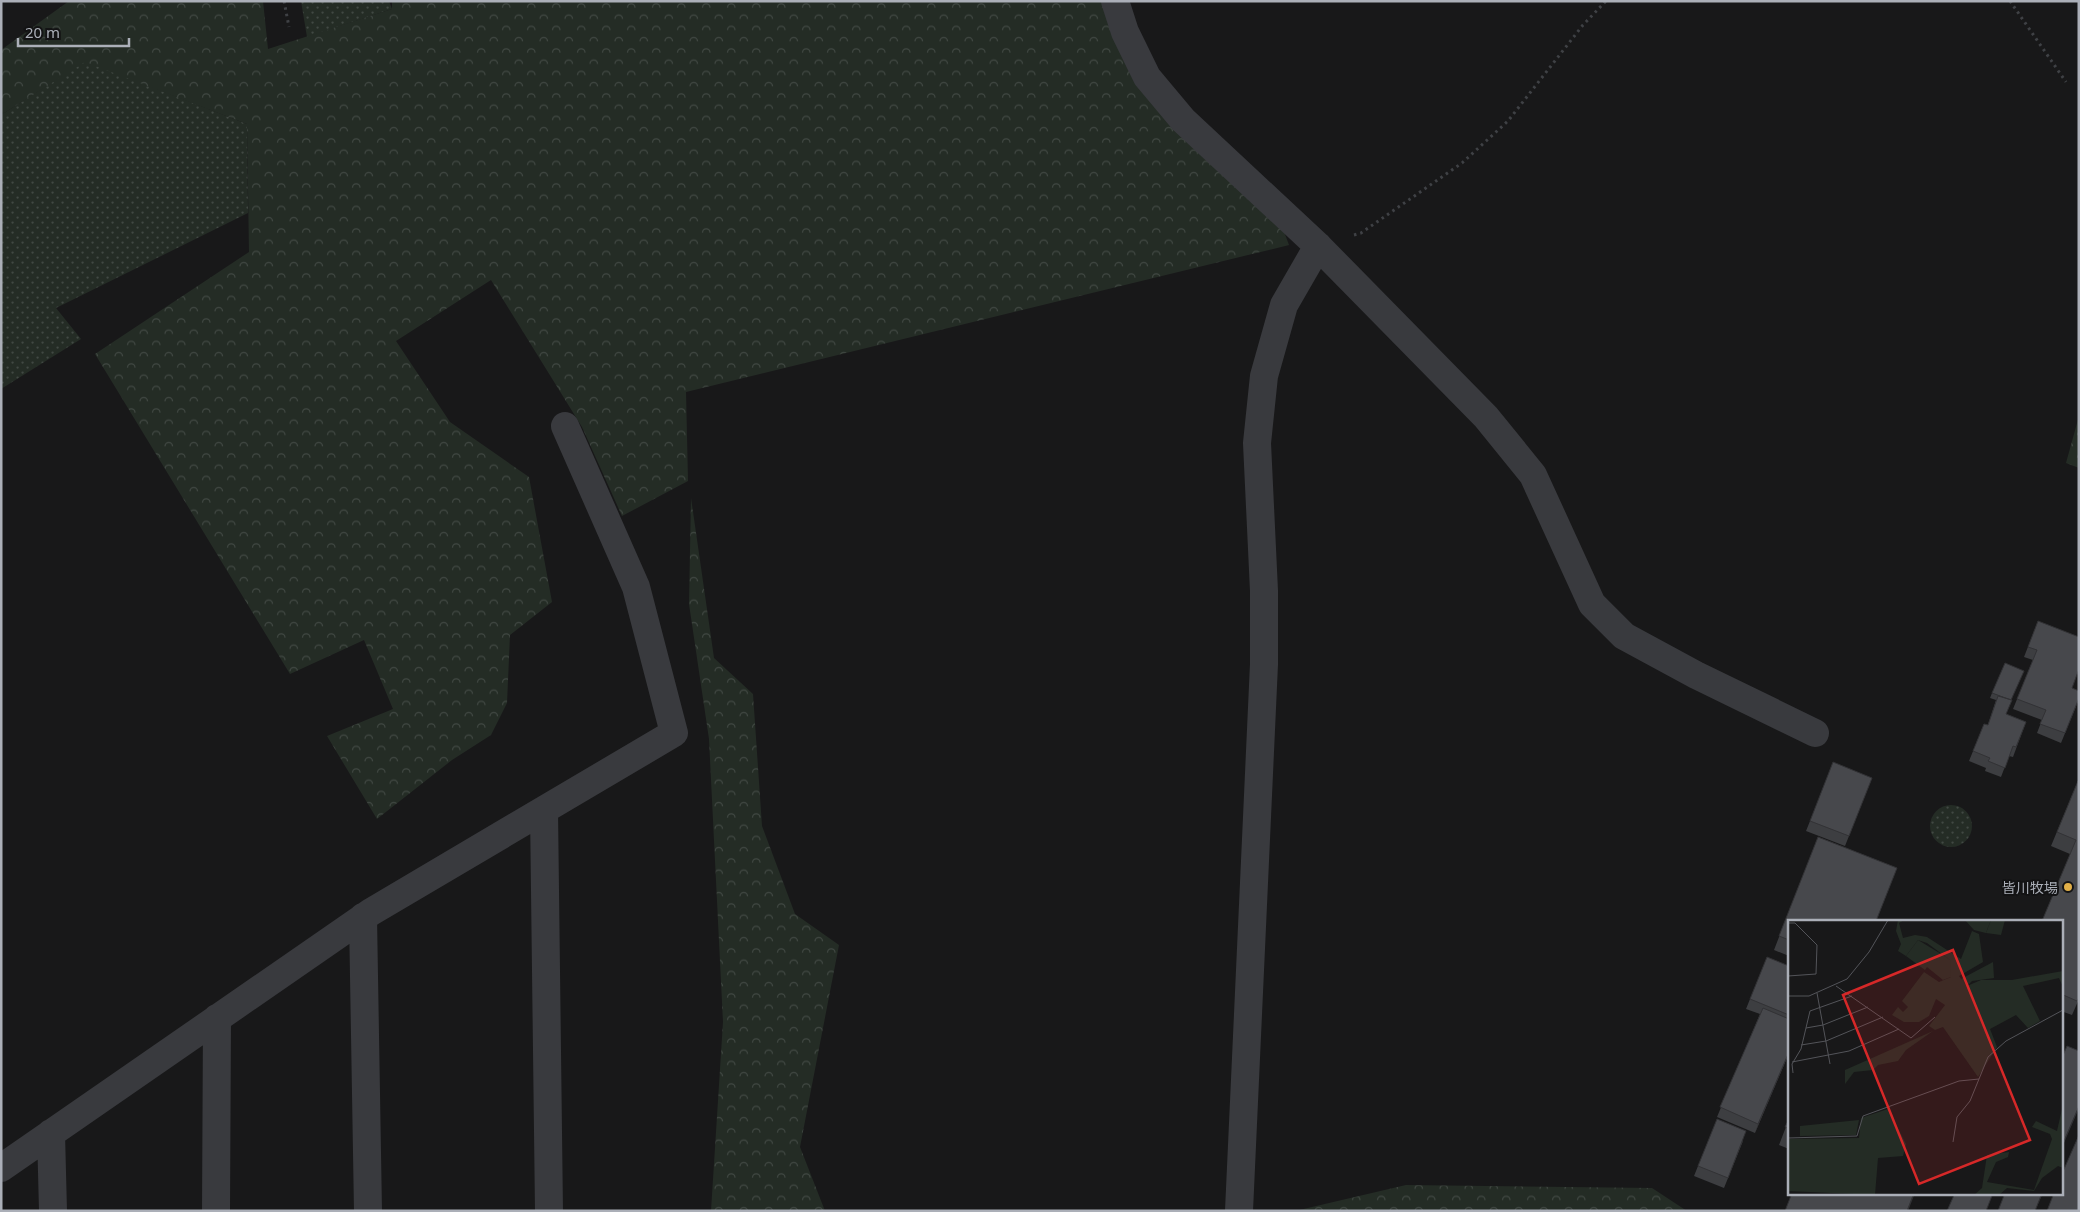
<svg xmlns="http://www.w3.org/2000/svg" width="2080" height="1212" viewBox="0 0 2080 1212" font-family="'Noto Sans','Noto Sans JP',sans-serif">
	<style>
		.grass { fill: url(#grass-dots) }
		.forest { fill: url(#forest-crowns) }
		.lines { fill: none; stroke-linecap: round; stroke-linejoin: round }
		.path { stroke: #3f4145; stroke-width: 3; stroke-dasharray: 2.5 4; stroke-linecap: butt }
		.minor { stroke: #393a3e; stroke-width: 28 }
		.wall { fill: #3d3e41 }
		.shaded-wall { fill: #323235 }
		.building { fill: #47484c; stroke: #323235 }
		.poi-dot { fill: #e1af48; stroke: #131314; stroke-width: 2 }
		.labels { text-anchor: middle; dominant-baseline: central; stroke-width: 4; stroke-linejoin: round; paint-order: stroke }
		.poi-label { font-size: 14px; fill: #abafb8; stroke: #131314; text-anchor: end }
		.inset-road { fill: none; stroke: #535459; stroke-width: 1 }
		.view { fill: #d62828; fill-opacity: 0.15; stroke: #d62828; stroke-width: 2.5 }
		.inset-edge { fill: none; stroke: #abafb8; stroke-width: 2.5 }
	</style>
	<defs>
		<pattern id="grass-dots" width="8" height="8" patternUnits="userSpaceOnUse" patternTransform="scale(1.25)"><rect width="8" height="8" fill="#242c25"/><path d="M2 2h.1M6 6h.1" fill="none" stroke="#414843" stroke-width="1.8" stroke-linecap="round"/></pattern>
		<pattern id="forest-crowns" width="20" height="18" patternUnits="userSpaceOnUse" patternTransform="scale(1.25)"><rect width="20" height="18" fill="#242c25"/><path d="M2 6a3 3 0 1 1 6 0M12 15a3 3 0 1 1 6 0" fill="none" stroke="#414843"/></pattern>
	</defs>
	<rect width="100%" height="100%" fill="#181819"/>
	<path class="grass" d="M301,1H389L392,9L307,37Z
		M85,61L247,124L248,213L56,308L81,339L1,389V115Z
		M1930 826a21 21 0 1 1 42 0a21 21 0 1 1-42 0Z"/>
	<path class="forest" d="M69,1H263L268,49L392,9V1H1103L1283,229L1289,245L686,392L688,481L622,516L582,427L491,280L396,341L450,422L529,477L552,602L510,635L507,703L491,735L452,760L377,819L327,736L393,709L364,640L290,674L95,354L249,252L247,124L85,62L1,115V50Z
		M2079,416V468L2066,463Z
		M691,498L714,658L753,694L762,826L795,914L839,945L800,1147L825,1211H711L723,1022L709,739L689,604Z
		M1406,1185L1652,1188L1687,1211H1295Z"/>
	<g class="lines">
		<path class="path" d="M284,1L289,27
			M2010,1L2066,82
			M1354,235L1361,233L1462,163L1508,121L1583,25L1606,1"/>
		<path class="minor" d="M1115,1L1125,32L1147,77L1183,120L1318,246L1486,417L1533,475L1592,604L1624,636L1696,675L1815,733
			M544,810L549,1211
			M363,917L368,1211
			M51,1133L53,1211
			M1,1168L371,912L674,733L636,587L565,426
			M216,1211L217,1018
			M1239,1211L1264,664V591L1257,443L1264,376L1284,305L1318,246"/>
	</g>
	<path class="wall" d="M2038,621L2072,688L2079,699L2061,743L2037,733L2042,720L2013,709L2033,660L2024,657Z
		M1992,693L2011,700L2006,714L2026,722L2013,757L2009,756L2001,777L1985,771L1986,768L1969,761L1984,724L1988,725L1996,700L1990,698Z
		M1872,778L1845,846L1806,831L1810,821Z
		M2078,781L2079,999L2072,1015L2061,1011V921L2070,854L2051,846Z
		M1818,837L1897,868L1876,921H1789V956L1774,950Z
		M1789,966V1053L1755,1133L1717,1117L1760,1014L1746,1009L1750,999Z
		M1789,1119V1149L1779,1145Z
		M1743,1141L1724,1188L1694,1176L1698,1166Z"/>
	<path class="shaded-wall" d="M1789,1052V1053L1755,1133L1758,1124Z
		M2079,1106V1108L2061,1150V1148Z
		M1914,1193H1915L1908,1211H1907Z
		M2042,1193H2043L2035,1211Z"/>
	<path class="building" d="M2038,621L2079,637V669L2072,688L2079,691V698L2065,733L2040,724L2046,710L2017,699L2037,650L2028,647Z
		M2005,663L2024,671L2011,700L1992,693Z
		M1998,696L2012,700L2006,714L2026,722L2016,747L2013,746L2005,768L1988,761L1990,758L1973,751L1984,724L1988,725Z
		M1833,762L1872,778L1849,836L1810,821Z
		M2078,781H2079V998L2077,1001L2061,994V921H2042L2076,840L2057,832Z
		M1818,837L1897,868L1876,921H1789V940L1779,936Z
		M1767,957L1789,966V1015L1750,999Z
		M1763,1008L1789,1019V1052L1758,1124L1720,1107Z
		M2067,1046L2079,1051V1106L2061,1148V1060Z
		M1717,1119L1746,1131L1728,1178L1698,1166Z
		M1789,1119V1128L1785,1127Z
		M2079,1135V1211H2047L2054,1193H2061V1176Z
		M1792,1193H1914L1907,1211H1785Z
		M1955,1193H1993L1986,1211H1947Z
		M2005,1193H2042L2035,1211H1998Z"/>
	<circle class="poi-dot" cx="2068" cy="887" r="5"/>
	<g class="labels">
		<g class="poi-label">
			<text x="2058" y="887">皆川牧場</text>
		</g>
	</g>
	<g transform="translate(1788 920)">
		<rect width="275" height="275" fill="#181819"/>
		<path d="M177,0H203L198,13L186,10ZM130,20L163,40V57L155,60L139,47L137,50L118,36ZM205,42L206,58L184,61L179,66L173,59Z" fill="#242c25"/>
		<path d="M110,0H116L111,3L115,18L127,15L139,17L173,39L184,11L191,14L195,42L171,56L179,66L193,60H224L275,51V67L271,58L235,66L252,101L240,108L228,95L202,109L209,127L190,157L155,107L147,110L141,106L157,85L148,79L141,96L131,102H116L104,95L110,87L115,92L120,87L114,81L136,52L151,62L163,57L162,40L139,23L130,20L118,36L110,31L113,24L108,11ZM203,0H217L213,15L198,13ZM145,111L118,130L110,141L90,145L85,150L66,152L57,164V150ZM100,189L118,224L115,236L90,238L87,275L0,271V219L71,218L73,198ZM274,189L275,248L270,246L254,258L246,271L219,268L211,275H186L194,268L199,235L221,232L220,237L208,242L199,262L246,270L264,219L262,214L244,207L248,201L269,211ZM71,200L68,215L12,216V206Z" fill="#242c25"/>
		<path class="inset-road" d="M0,3H7L29,25L28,54L0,56M48,66L123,118L147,97M29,73L42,144M0,76H21L59,59L81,32L100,0M18,108L35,105L80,87M13,125L38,121L95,97M4,142L61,131L111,109M5,153L4,144L13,129L22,91L64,76M0,218L69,216L75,196L171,161L191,159M165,222L169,197L182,181L200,137L218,121L275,90"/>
		<path class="view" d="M165,30L242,220L131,264L55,75Z"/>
		<rect width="275" height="275" class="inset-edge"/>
	</g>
	<rect width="2080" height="1212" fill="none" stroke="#abafb8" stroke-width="5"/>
	<path d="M18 38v8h111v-8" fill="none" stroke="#abafb8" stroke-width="2.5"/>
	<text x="25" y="38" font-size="15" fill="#abafb8" stroke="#131314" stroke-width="4" paint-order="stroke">20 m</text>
</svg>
